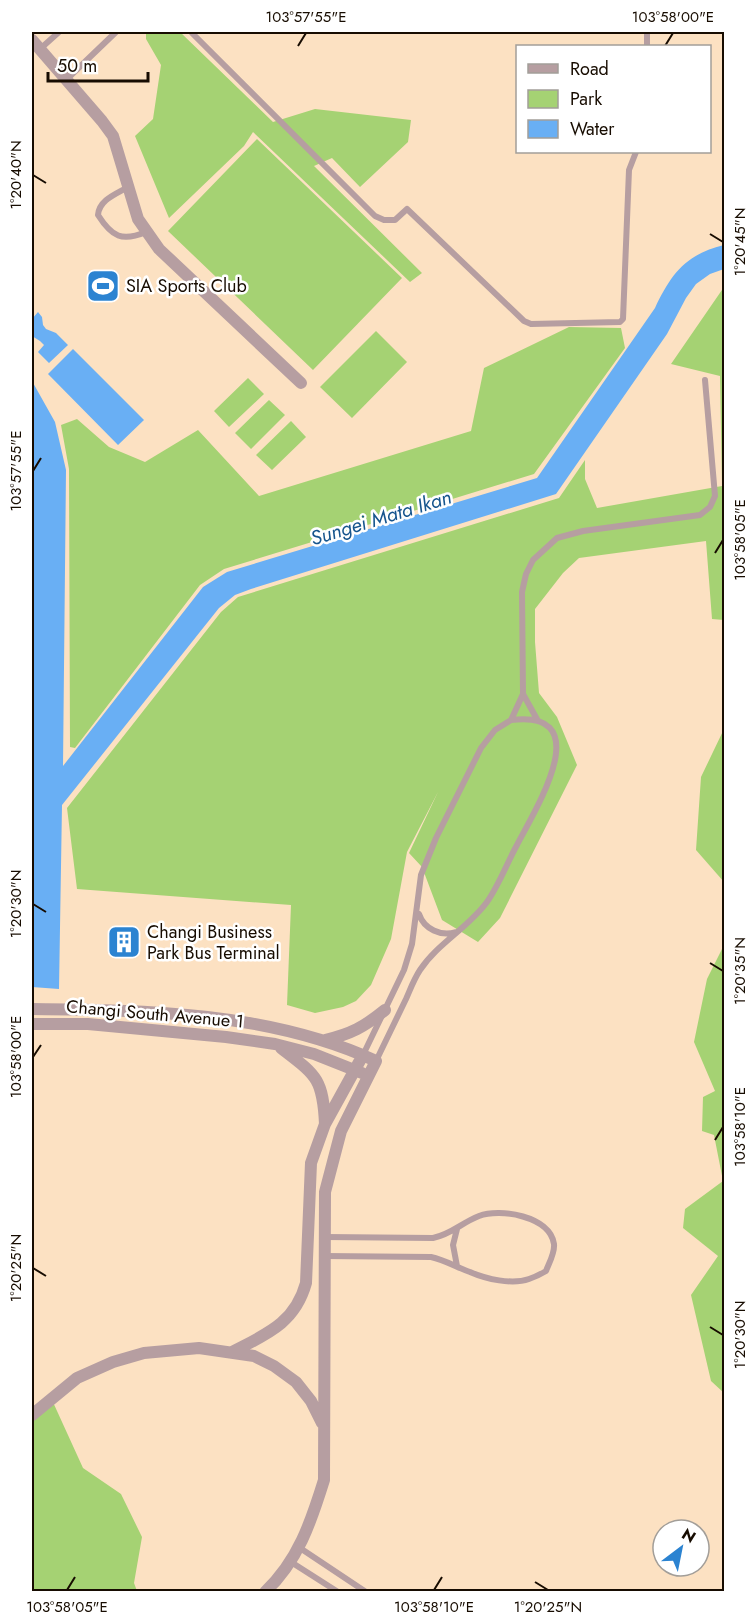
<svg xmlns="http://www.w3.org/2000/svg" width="756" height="1623" viewBox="0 0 756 1623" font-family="Jost,sans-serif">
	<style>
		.green { fill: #a5d273 }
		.water { fill: #69aff4 }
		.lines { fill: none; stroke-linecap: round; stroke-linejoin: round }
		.lane { stroke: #b69ea1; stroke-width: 6 }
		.street { stroke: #b69ea1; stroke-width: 12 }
		.ticks { fill: none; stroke: #170c01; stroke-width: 2 }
		.labels { text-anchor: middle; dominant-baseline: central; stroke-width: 5; stroke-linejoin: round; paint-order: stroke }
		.poi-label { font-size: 18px; fill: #170c01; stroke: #fff; text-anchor: start }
		.street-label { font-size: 18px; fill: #170c01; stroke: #fff }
		.water-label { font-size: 20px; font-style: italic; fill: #16558d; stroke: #fff }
		.neatline { fill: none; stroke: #170c01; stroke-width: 2 }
		.ticks-label { font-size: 15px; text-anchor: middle; fill: #170c01 }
	</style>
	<rect width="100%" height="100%" fill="#fce1c2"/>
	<path class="green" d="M146,32H180L273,122L315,109L411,120L408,142L360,187L332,158L314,166L422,273L410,282L253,132L244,146L169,218L135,136L153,119L161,65L146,39Z
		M257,139L402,278L313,370L168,231Z
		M724,287V620L712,619L706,541L579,558L563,573L535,609V642L539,693L557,717L577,765L500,918L478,942L442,920L422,867L409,853L438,792L407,852L391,939L371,985L356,1001L343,1007L315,1013L287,1005L291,905L77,889L67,808L221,612L238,597L559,498L585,460V479L597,508L722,486L720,376L671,364Z
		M569,327L621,328L625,348L534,474L224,569L200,585L75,748L70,747L69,469L61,425L77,419L109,447L145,462L198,430L259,496L471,431L484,368Z
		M376,331L407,362L352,418L320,387Z
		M248,378L264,394L229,427L214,411Z
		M269,400L285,415L251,449L235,433Z
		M291,421L306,437L272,470L256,455Z
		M724,729V882L696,850L701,777Z
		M724,945V1393L711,1381L691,1295L718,1256L683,1228L685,1209L723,1181L714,1135L702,1131L703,1097L715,1091L694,1042L707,979Z
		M52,1400L83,1468L121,1494L142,1537L134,1583L137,1591L32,1592V1416Z"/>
	<path class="water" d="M724,245V269L710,274L696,284L686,298L667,334L556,494L251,589L235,595L219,608L62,805L59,989L32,987V381L55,422L66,470L63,766L203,587L227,572L537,478L655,308C671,274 686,254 724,245Z
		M38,312L42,317L43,325L46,329L56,333L68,345L49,363L38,352L44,345L40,341L32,336V319Z
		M73,349L144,420L118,445L48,374Z"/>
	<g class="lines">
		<path class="lane" d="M191,32L375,216L384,220H395L407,209L524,321L531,324L620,322L623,319L629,170L636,152
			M647,46V32
			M40,49L59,32
			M66,80L116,32
			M128,187C116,194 99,200 98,215C112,237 122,242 146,232
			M523,694L538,721
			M419,914C424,929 441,937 456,932
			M363,1055L404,970L412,944L421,875L436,838L481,748L495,730L511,720L523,694L522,592L526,574L533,560L557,538L583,531L700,515L710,507L715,496L705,380
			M376,1061C386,1040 396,1020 406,999C410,990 414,979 420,970C438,943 468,928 487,902C499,885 507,863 517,845C535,810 599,709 511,720
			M457,1229L453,1245L457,1266
			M324,1256L431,1257C445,1260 456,1267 470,1272C486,1279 512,1285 529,1279C535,1277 541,1274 546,1271C549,1263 555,1253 554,1244C550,1216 500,1208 479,1216C461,1223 452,1234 433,1238L325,1237
			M300,1548L366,1592
			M291,1562L338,1592"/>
		<path class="street" d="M32,40L102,121L113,136L138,219L159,249L301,383
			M32,1009C147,1010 270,1012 376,1061L341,1131L325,1192L324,1480C311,1522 298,1561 265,1592
			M32,1024H88L226,1037L275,1044L314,1054L362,1073
			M325,1040C351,1034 364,1027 385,1010
			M281,1048C316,1075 323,1078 325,1124
			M232,1352C267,1334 295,1323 306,1283L311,1163L325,1124L363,1055
			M32,1415L77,1378L113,1362L144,1353L199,1348L254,1356L274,1366L296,1382L311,1401L322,1423"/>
	</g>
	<path class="ticks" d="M298,46L306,33M665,46L673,33M33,175L46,183M710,234L723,242M33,471L41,458M715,553L723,540M33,904L46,912M710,963L723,971M33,1057L41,1045M715,1140L723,1127M33,1268L46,1276M710,1327L723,1335M535,1582L548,1590M67,1590L75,1577M434,1590L442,1577"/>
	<defs>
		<g id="stadium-square" transform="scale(1.725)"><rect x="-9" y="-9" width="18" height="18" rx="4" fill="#2b83d1" stroke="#fff"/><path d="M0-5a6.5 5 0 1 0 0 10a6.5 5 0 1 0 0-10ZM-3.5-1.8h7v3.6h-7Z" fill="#fff"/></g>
		<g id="building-square" transform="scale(1.725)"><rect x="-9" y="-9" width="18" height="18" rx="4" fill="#2b83d1" stroke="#fff"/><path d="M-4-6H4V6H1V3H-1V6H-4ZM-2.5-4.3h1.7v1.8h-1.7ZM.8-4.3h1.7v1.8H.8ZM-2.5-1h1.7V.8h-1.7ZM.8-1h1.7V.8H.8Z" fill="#fff"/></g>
	</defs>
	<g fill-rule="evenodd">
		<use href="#stadium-square" x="103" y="286"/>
		<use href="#building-square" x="124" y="942"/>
	</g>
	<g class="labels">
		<g class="poi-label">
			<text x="126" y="286">SIA Sports Club</text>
			<text x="147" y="932">Changi Business<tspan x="147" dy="21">Park Bus Terminal</tspan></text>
		</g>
		<g class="street-label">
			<text transform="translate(155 1014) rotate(5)">Changi South Avenue 1</text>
		</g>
		<g class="water-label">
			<text transform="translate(381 518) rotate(-17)">Sungei Mata Ikan</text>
		</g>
	</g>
	<rect width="756" height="1623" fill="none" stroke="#ffffff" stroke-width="66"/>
	<rect x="516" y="45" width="195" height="108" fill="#ffffff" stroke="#a29e99" stroke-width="1.5"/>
	<rect x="528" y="64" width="30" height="9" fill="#b69ea1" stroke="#a29e99" stroke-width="1.5"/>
	<text x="570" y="75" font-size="18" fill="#170c01">Road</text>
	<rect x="528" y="90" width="30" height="18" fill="#a5d273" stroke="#a29e99" stroke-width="1.5"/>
	<text x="570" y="105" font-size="18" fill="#170c01">Park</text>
	<rect x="528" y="120" width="30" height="18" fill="#69aff4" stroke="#a29e99" stroke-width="1.5"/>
	<text x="570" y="135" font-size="18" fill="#170c01">Water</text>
	<g transform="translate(681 1548) rotate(32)"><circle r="28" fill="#ffffff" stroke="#a29e99" stroke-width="1.5"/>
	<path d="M0-4.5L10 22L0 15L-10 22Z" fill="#2b83d1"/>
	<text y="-9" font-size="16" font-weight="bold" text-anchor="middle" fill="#170c01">N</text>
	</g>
	<path d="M48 72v9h100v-9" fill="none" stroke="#170c01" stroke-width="3"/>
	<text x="57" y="72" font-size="18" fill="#170c01" stroke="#ffffff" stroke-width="4.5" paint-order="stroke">50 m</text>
	<rect x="33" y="33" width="690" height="1557" class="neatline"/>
	<g class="ticks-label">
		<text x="306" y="22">103°57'55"E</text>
		<text x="673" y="22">103°58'00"E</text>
		<text transform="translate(16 175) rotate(-90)" y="5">1°20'40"N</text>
		<text transform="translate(740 242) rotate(-90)" y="5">1°20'45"N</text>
		<text transform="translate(16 471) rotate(-90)" y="5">103°57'55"E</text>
		<text transform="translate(740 540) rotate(-90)" y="5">103°58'05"E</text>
		<text transform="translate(16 904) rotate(-90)" y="5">1°20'30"N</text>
		<text transform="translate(740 971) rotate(-90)" y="5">1°20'35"N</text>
		<text transform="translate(16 1057) rotate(-90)" y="5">103°58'00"E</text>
		<text transform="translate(740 1127) rotate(-90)" y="5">103°58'10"E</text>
		<text transform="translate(16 1268) rotate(-90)" y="5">1°20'25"N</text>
		<text transform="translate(740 1335) rotate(-90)" y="5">1°20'30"N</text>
		<text x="67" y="1612">103°58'05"E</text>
		<text x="434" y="1612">103°58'10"E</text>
		<text x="548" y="1612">1°20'25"N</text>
	</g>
</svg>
